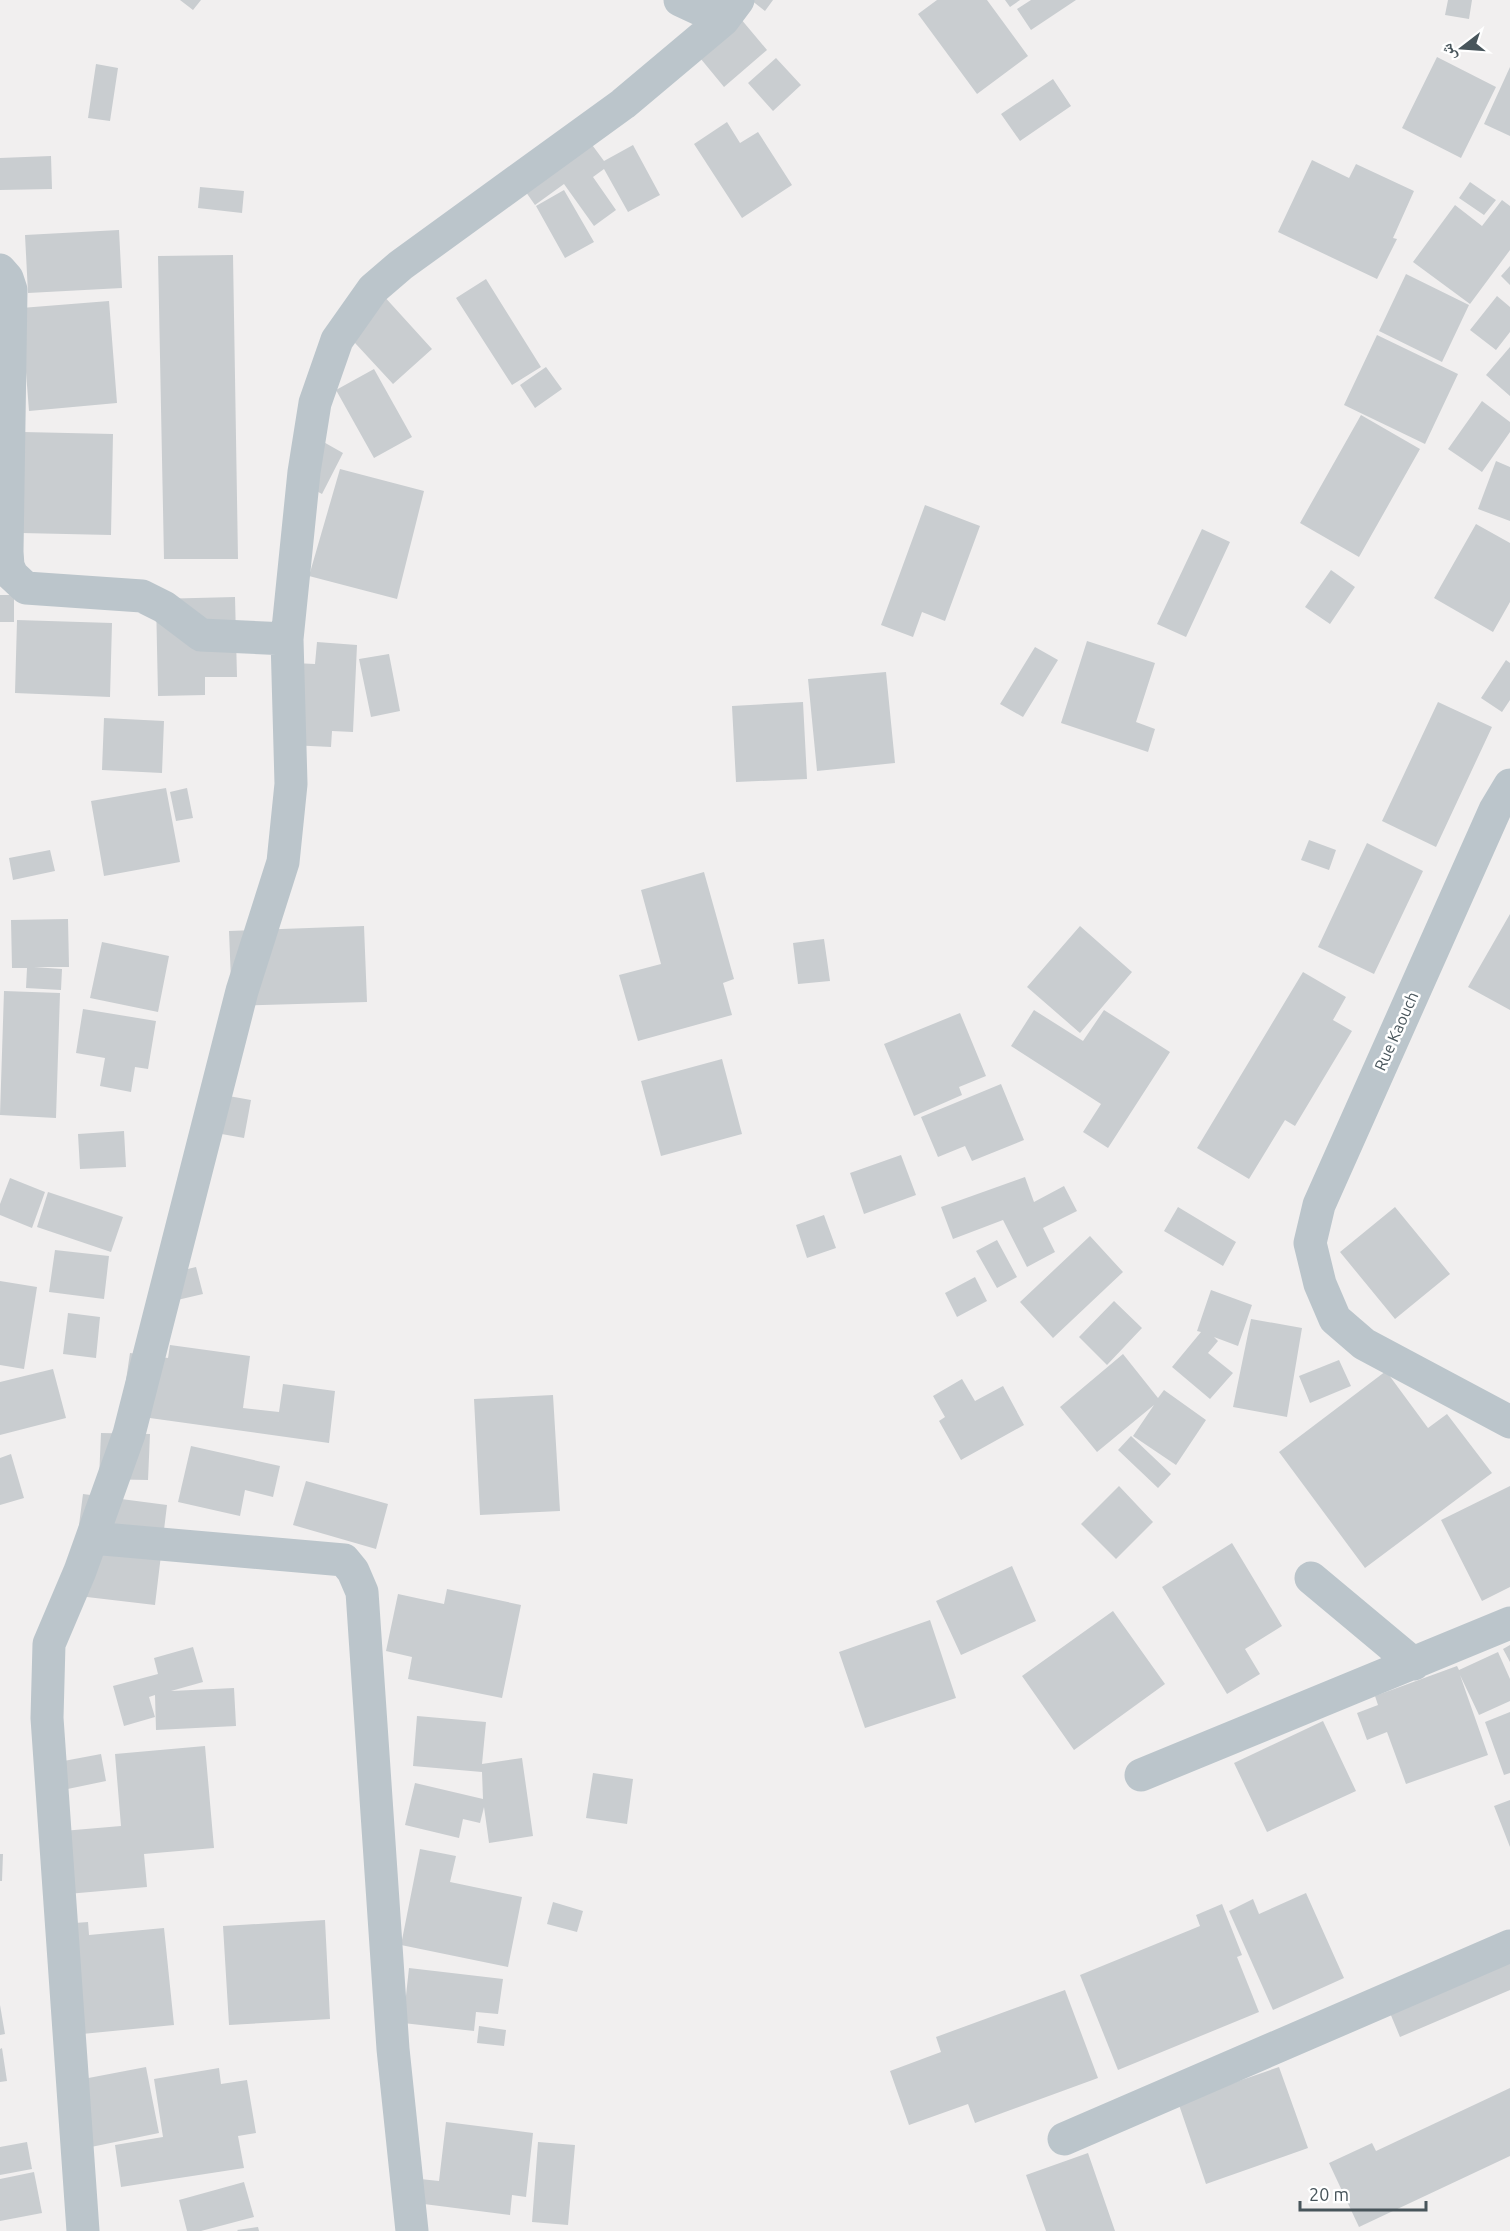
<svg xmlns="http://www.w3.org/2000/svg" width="1510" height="2231" viewBox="0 0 1510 2231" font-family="Ubuntu,'Noto Naskh Arabic',sans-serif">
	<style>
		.building { fill: #c9cdd0 }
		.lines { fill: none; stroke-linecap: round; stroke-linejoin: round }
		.minor { stroke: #bbc5cb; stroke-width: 33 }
		.labels { text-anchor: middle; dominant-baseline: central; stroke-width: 5; stroke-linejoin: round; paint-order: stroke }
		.street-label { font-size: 16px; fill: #48555b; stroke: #fff }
	</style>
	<rect width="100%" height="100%" fill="#f1efef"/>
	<path class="building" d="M180,0H201L193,10Z
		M725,0L767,50L724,87L682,36Z
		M751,0H773L765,11Z
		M937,0H987L1028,56L977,94L918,14Z
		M1005,0H1020L1010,7Z
		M1031,0H1076L1031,30L1017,9Z
		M1448,0H1472L1469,19L1445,15Z
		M1437,57L1496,87L1461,158L1402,128Z
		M776,58L801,85L773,111L748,83Z
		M96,64L118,68L110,121L88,118Z
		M1510,67V136L1484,124Z
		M1053,79L1071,106L1020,141L1001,114Z
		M727,122L740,143L758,132L792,185L742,218L694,144Z
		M587,138L604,161L633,145L660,195L628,212L604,169L593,177L616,210L594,226L564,184L535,205L521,185Z
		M51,156L52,189L0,190V158Z
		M1312,160L1349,178L1356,164L1414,191L1393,238L1397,239L1377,279L1278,232Z
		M1470,182L1496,200L1484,215L1459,198Z
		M200,187L244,191L242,213L198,208Z
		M564,190L594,242L565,258L536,206Z
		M1502,200L1510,206V250L1470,304L1413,262L1455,205L1482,226Z
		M119,230L122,288L28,293L25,235Z
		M233,255L238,559H164L158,256Z
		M1510,266V285L1501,276Z
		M1406,274L1469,305L1442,362L1379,331Z
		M486,279L541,367L512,385L456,298Z
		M382,294L432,349L393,384L343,330Z
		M1497,296L1510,307V332L1496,350L1470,330Z
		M109,301L117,403L29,411L21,308Z
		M1377,335L1458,374L1425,444L1344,405Z
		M1510,347V396L1486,375Z
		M546,367L562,389L535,408L520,385Z
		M374,369L412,437L374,458L336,390Z
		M1482,401L1510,422V432L1482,472L1448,449Z
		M1361,415L1420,449L1359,557L1300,523Z
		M23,432L113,434L111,535L21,533Z
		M320,440L343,453L322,494L298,481Z
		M1496,461L1510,467V521L1478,509Z
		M340,469L424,491L397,599L309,576Z
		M925,505L980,526L945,621L922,612L913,637L881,625Z
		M1476,524L1510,543V602L1493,632L1434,598Z
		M1202,529L1230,542L1186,637L1157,624Z
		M1331,570L1355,587L1330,624L1305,607Z
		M0,595H14V622H0Z
		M235,597L237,677H205V695L158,696L156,599Z
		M17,620L112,623L110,697L15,693Z
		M1087,641L1155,663L1136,722L1155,729L1148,752L1061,723Z
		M317,642L357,645L353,732L332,731L331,747L290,745L294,663L315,664Z
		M1035,647L1058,660L1023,717L1000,704Z
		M389,654L400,711L371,717L359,659Z
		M1506,660L1510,663V700L1502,712L1481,698Z
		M886,672L895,763L817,771L808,679Z
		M803,702L807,779L736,782L732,706Z
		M1438,702L1492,727L1436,847L1382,821Z
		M104,718L164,721L162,773L102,770Z
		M166,788L180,862L104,876L91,801Z
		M187,788L193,818L176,821L170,792Z
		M1309,840L1336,850L1329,870L1301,860Z
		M1367,843L1423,871L1374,974L1318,947Z
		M50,850L55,871L13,880L9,858Z
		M704,872L734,979L723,983L732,1015L638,1041L619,975L661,964L641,890Z
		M1510,914V1010L1468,987Z
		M68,919L69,967H34L62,969L61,990L26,988L27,968H12L11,920Z
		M364,926L367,1002L232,1006L229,931Z
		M1080,926L1132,972L1080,1033L1027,987Z
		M824,939L830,981L798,984L793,943Z
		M102,942L169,956L158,1012L90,998Z
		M1303,972L1346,997L1333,1020L1352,1031L1295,1126L1285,1120L1249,1179L1197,1148Z
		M4,991L60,993L56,1118L0,1115Z
		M83,1009L156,1021L148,1069L135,1067L131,1092L100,1086L105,1058L76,1053Z
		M1034,1010L1083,1041L1104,1010L1170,1052L1108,1148L1083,1132L1101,1104L1011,1046Z
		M960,1013L986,1076L959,1087L962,1095L914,1116L884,1044Z
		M722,1059L742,1134L661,1156L641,1081Z
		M1001,1084L1024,1140L972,1161L965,1146L938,1157L921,1117Z
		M223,1095L251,1100L244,1138L216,1133Z
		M124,1131L126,1167L80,1169L78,1134Z
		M901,1155L916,1195L864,1214L850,1173Z
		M1025,1177L1034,1202L1064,1186L1077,1211L1043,1228L1055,1252L1027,1267L1003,1220L953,1239L941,1207Z
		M10,1178L45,1192L32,1228L0,1215V1204Z
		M48,1192L123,1217L111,1252L37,1227Z
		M1178,1207L1236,1242L1223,1266L1164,1231Z
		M1395,1207L1450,1274L1395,1319L1340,1252Z
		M824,1215L836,1248L807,1258L796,1225Z
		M1090,1236L1123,1272L1053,1338L1020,1302Z
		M997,1240L1017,1277L997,1288L976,1251Z
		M55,1250L109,1256L104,1299L49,1292Z
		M196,1267L203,1294L173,1301L167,1274Z
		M975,1277L987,1301L957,1317L945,1293Z
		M0,1281L37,1287L24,1369L0,1365Z
		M1211,1290L1252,1305L1238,1346L1214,1337L1218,1341L1208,1353L1233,1373L1210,1399L1172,1367L1201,1332L1197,1331Z
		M1114,1301L1142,1328L1107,1365L1079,1337Z
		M68,1313L100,1317L96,1358L63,1354Z
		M1251,1319L1302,1328L1287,1417L1233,1407Z
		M170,1345L250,1356L243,1408L279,1412L283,1384L335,1391L329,1443L121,1414L130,1353L168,1358Z
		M1123,1354L1158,1398L1164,1390L1206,1420L1176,1465L1133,1436L1154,1405L1097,1452L1060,1407Z
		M1339,1360L1351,1386L1310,1403L1299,1376Z
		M53,1369L66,1418L0,1435V1382Z
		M1386,1371L1428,1428L1447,1414L1492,1473L1365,1568L1279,1452Z
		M962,1379L975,1401L1003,1386L1024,1425L961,1460L939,1421L945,1417L933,1396Z
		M553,1395L560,1511L480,1515L474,1399Z
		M101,1433L150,1434L148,1480L99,1479Z
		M1131,1436L1171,1474L1158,1488L1118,1450Z
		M191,1446L280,1466L273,1497L245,1490L240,1516L178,1502Z
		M11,1454L24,1498L0,1505V1458Z
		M306,1481L388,1504L376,1549L293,1525Z
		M1119,1486L1153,1522L1116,1559L1081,1524Z
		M1510,1486V1587L1482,1601L1441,1520Z
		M83,1494L167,1505L155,1605L70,1595Z
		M1232,1543L1282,1626L1245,1649L1260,1674L1227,1694L1162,1587Z
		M1012,1566L1036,1621L961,1655L936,1601Z
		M447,1589L521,1605L502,1698L408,1679L412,1657L386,1651L398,1594L444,1604Z
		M1113,1611L1165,1684L1074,1750L1022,1676Z
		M930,1620L956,1698L865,1728L839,1652Z
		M1510,1645V1662L1503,1649Z
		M193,1647L203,1682L171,1691L234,1688L236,1726L156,1730L155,1695L149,1697L155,1717L124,1726L113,1686L158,1674L154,1658Z
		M1498,1652L1510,1679V1701L1479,1715L1460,1675L1488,1755L1406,1784L1387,1732L1367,1740L1357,1713L1378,1705L1375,1696L1457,1666L1459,1670Z
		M1510,1712V1773L1504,1775L1485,1722Z
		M417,1716L486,1722L482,1764L522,1758L533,1836L489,1843L484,1807L480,1823L463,1819L459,1838L405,1825L415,1783L483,1799L482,1772L413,1766Z
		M1323,1721L1356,1791L1267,1832L1234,1763Z
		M205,1746L214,1848L144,1854L147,1887L56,1895L51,1832L121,1826L115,1754Z
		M101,1754L106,1781L58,1791L53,1763Z
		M593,1773L633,1779L627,1824L586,1818Z
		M1510,1800V1847L1494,1806Z
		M420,1849L456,1856L450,1882L522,1897L508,1967L401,1945Z
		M0,1854H3L2,1881H0Z
		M1306,1893L1344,1978L1273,2010L1229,1911L1253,1899L1259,1914Z
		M553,1902L583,1911L577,1932L547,1924Z
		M1222,1904L1242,1955L1237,1957L1259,2012L1118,2070L1080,1975L1200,1926L1196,1915Z
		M325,1920L330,2019L229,2025L223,1926Z
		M88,1922L89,1935L164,1928L174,2025L72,2035L61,1924Z
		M1510,1947V1990L1400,2037L1385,2001Z
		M409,1968L503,1979L498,2014L476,2012L474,2031L403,2023Z
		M1065,1990L1098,2078L975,2123L968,2104L909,2125L890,2071L941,2052L936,2037Z
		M0,2005L5,2034L0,2035Z
		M479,2026L506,2030L504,2046L477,2043Z
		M2,2048L7,2081L0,2082V2049Z
		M146,2067L159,2133L91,2147L78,2080Z
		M1279,2067L1308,2148L1206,2184L1178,2102Z
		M219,2068L221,2084L247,2080L256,2133L238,2136L244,2168L121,2187L115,2145L163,2137L154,2079Z
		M1510,2088V2156L1359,2227L1329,2163L1372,2143L1376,2151Z
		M446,2122L533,2133L526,2197L512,2195L510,2215L416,2203L420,2179L439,2181Z
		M27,2142L32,2169L0,2175V2147Z
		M538,2142L575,2145L568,2225L532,2222Z
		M1088,2153L1115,2231H1046L1026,2175Z
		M34,2172L42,2213L0,2221V2179Z
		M244,2182L254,2217L201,2231H187L179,2200Z
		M258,2227L259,2231H238L237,2230Z"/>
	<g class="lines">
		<path class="minor" d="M680,0L723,20
			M0,270L7,278L11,290L7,552L8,566L12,575L26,588L142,596L164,607L201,635L287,639
			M1510,785L1495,810L1319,1205L1310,1243L1320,1284L1335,1319L1364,1344L1510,1422
			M92,1538L344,1560L353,1571L362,1592L393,2049L412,2231
			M1311,1578L1414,1664
			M1141,1775L1510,1623
			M1064,2139L1510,1946
			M83,2231L47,1718L49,1644L80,1571L129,1434L242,991L283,862L291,784L287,639L304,472L315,403L337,340L373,289L401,265L623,104L723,20L738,0"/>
	</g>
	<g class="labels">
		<g class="street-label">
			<text transform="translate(1396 1031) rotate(-66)">Rue Kaouch</text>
		</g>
	</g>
	<g transform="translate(1462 48) rotate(253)" stroke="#ffffff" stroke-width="4.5" paint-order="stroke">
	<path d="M0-4.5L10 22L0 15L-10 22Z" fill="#48555b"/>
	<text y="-9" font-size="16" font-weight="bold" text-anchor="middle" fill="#48555b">ش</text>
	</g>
	<path d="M1300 2201v9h126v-9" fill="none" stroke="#48555b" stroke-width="3"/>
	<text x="1309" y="2201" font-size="18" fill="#48555b" stroke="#ffffff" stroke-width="4.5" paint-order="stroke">20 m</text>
</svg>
